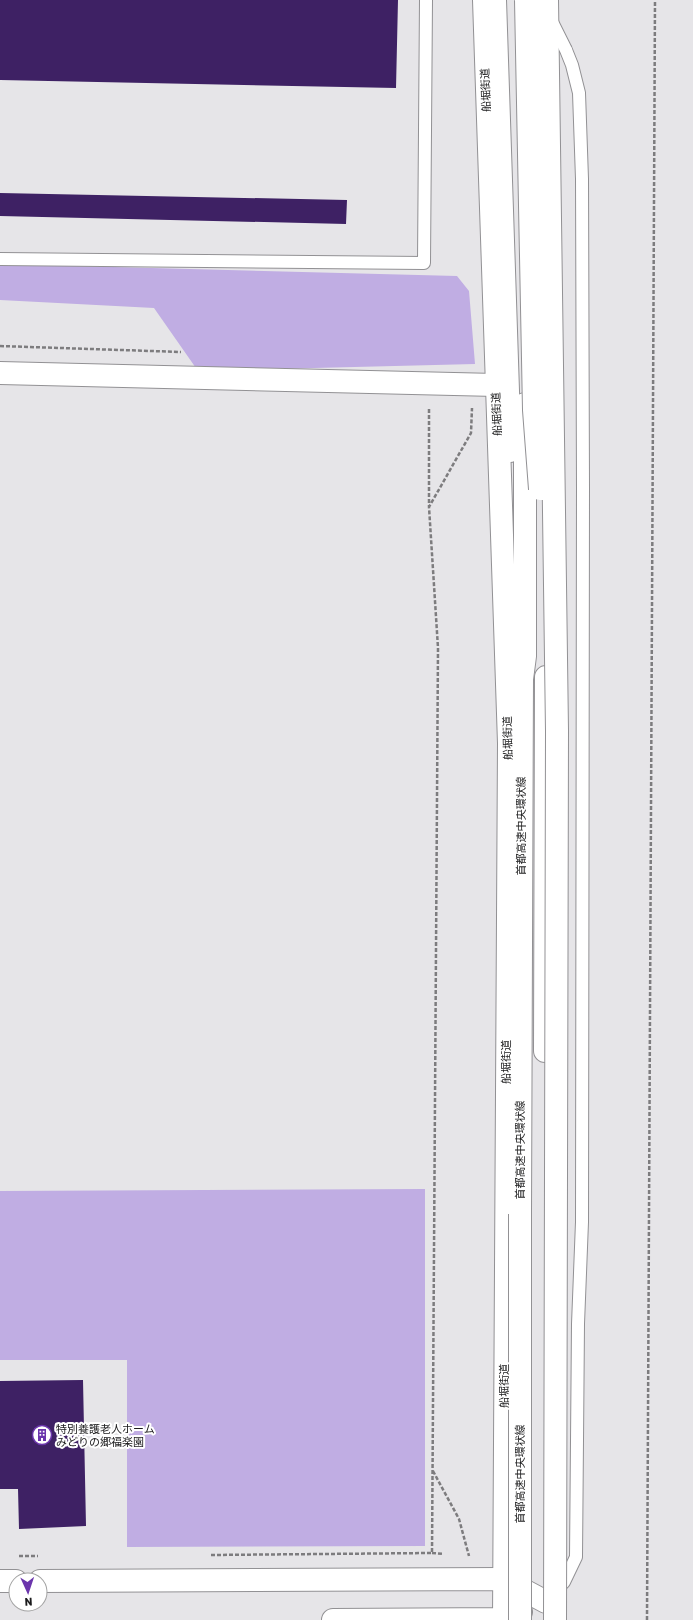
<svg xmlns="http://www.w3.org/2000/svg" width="693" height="1620" viewBox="0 0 693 1620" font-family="Rubik,'Noto Sans JP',sans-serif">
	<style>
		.green { fill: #c0ade3 }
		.building { fill: #3e2164 }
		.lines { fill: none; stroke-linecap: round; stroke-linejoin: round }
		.service-casing { stroke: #929194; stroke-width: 14 }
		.tertiary-casing { stroke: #929194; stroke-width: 24 }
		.primary-casing { stroke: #929194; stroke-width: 24 }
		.motorway-casing { stroke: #929194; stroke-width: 24 }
		.path { stroke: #7d7c7e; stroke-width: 2.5; stroke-dasharray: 4 2; stroke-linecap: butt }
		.service { stroke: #fff; stroke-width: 12 }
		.tertiary { stroke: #fff; stroke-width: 22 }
		.primary { stroke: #fff; stroke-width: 22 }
		.motorway { stroke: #fff; stroke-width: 22 }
		.service-bridge-casing { stroke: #929194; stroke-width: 14; stroke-linecap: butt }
		.motorway-bridge-casing { stroke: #929194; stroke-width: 24; stroke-linecap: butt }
		.service-bridge { stroke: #fff; stroke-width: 12 }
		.motorway-bridge { stroke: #fff; stroke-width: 22 }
		.labels { text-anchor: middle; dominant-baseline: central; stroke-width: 4; stroke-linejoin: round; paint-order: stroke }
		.street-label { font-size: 11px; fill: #1b1b1c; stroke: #fff }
		.poi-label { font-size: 11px; fill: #1b1b1c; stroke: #fff; text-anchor: start }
	</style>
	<rect width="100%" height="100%" fill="#e6e5e8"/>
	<path class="green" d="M0,264L457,276L469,291L475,364L198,371L154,308L0,300Z
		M425,1189V1546L127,1547V1360H0V1191Z"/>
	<path class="building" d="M0,0H398L396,88L0,80Z
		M0,193L347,200L346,224L0,216Z
		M83,1380L86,1526L19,1529L18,1489H0V1381Z"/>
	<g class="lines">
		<g class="service-casing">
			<path id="service" d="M0,259L424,263L426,0
				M556,1590L564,1582L576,1557L578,1324L582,1222L583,487L582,179L579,93L572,65L566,50"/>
		</g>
		<g class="tertiary-casing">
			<path id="tertiary" d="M0,373L496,385
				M0,1581H16
				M40,1581L503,1579L546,1602
				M333,1620L504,1619L521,1612"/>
		</g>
		<g class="primary-casing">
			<path id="primary" d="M484,0L509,743L504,1620
				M545,1051L546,677"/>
		</g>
		<g class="motorway-casing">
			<path id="motorway" d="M495,0L510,451
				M520,1214L522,679L525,656V404"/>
		</g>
		<path class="path" d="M0,346L181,352
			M429,409V507
			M433,1471L459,1519L469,1556
			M432,1553L444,1554
			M211,1555L432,1553L438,648L429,507L471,433L472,408
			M19,1556H38
			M647,1620L655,0"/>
		<use href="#service" class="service"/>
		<use href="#tertiary" class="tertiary"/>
		<use href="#primary" class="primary"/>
		<use href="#motorway" class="motorway"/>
		<g class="service-bridge-casing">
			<path id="service-bridge" d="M551,20L566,50"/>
		</g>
		<g class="motorway-bridge-casing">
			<path id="motorway-bridge" d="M526,0L534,410L540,489
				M547,0L557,731L555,1620
				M520,1214V1620"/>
		</g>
		<use href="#service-bridge" class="service-bridge"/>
		<use href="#motorway-bridge" class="motorway-bridge"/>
	</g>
	<defs>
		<g id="building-ring" transform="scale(1)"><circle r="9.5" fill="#fff" stroke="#6b35ac" stroke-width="1.5"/><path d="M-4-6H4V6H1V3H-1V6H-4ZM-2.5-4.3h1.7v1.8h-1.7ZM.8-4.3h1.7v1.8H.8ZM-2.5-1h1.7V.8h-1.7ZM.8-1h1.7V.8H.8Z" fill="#6b35ac"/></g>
	</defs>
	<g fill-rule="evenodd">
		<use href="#building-ring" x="42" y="1435"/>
	</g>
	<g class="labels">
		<g class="street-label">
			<text transform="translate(486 90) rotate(-92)">船堀街道</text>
			<text transform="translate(497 414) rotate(-92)">船堀街道</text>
			<text transform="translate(508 738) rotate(-91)">船堀街道</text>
			<text transform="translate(521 826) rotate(-90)">首都高速中央環状線</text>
			<text transform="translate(506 1062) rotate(-90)">船堀街道</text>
			<text transform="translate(520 1150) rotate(-90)">首都高速中央環状線</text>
			<text transform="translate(504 1386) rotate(-90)">船堀街道</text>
			<text transform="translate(520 1474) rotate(-90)">首都高速中央環状線</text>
		</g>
		<g class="poi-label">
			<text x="56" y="1429">特別養護老人ホーム<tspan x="56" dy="13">みどりの郷福楽園</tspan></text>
		</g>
	</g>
	<g transform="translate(28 1592) rotate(177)"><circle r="19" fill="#ffffff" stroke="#a4a4a4"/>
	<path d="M0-3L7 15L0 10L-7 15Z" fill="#6b35ac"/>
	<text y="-6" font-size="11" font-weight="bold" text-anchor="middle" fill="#1b1b1c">N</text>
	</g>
</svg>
